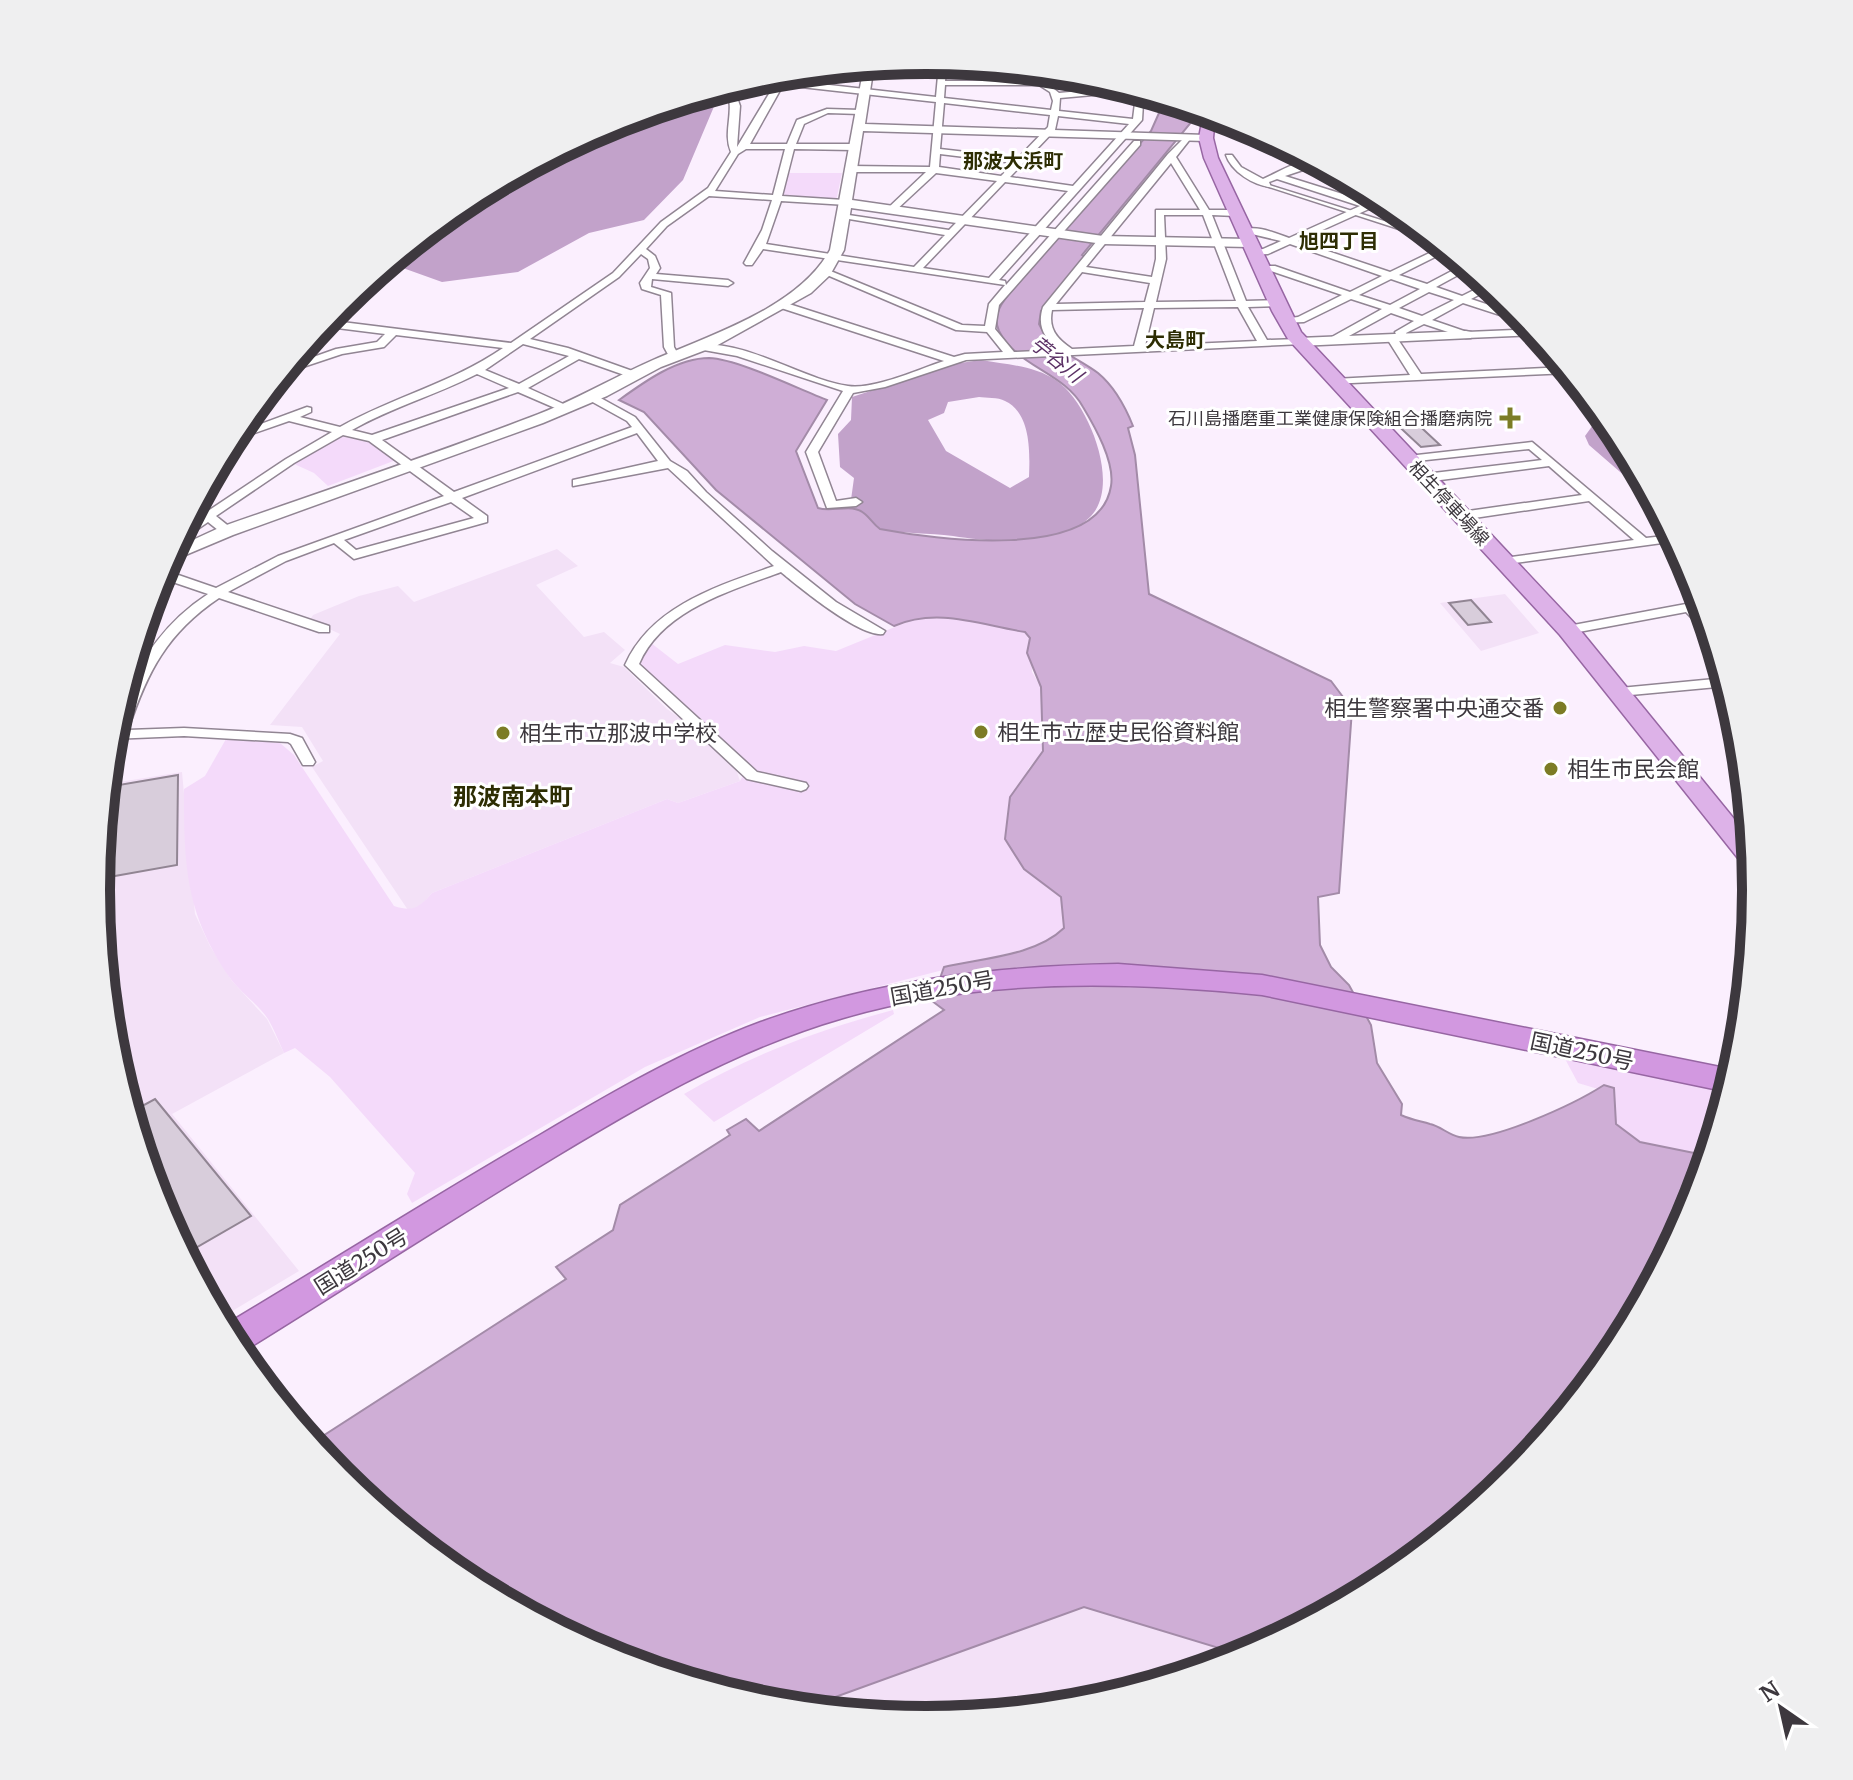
<svg xmlns="http://www.w3.org/2000/svg" width="1853" height="1780" viewBox="0 0 1853 1780" font-family="Merriweather,'Noto Sans JP',serif">
	<style>
		.built { fill: #f3e1f7 }
		.green { fill: #f4dafa }
		.forest { fill: #c2a2ca; fill-rule: evenodd }
		.water { fill: #cfaed6; stroke: #a38ba8; stroke-width: 2 }
		.building { fill: #d8cddb; stroke: #918593; stroke-width: 2 }
		.lines { fill: none; stroke-linecap: round; stroke-linejoin: round }
		.pedestrian-casing { stroke: #918593; stroke-width: 3 }
		.minor-casing { stroke: #918593; stroke-width: 3 }
		.tertiary-casing { stroke: #918593; stroke-width: 3 }
		.primary-casing { stroke: #9766a3; stroke-width: 3 }
		.trunk-casing { stroke: #9766a3; stroke-width: 3 }
		.pedestrian { fill: #fff; fill-rule: evenodd }
		.minor { fill: #fff; fill-rule: evenodd }
		.tertiary { fill: #fff; fill-rule: evenodd }
		.primary { fill: #ddb2e8; fill-rule: evenodd }
		.trunk { fill: #d298e0; fill-rule: evenodd }
		.poi-dot { fill: #7c7c25; stroke: #fff; stroke-width: 3 }
		.labels { text-anchor: middle; dominant-baseline: central; stroke-width: 6; stroke-linejoin: round; paint-order: stroke }
		.far-poi-label { font-size: 18px; fill: #3d383e; stroke: #fff; text-anchor: end }
		.far-street-label { font-size: 18px; fill: #3d383e; stroke: #fff }
		.far-neighbourhood-label { font-size: 20px; font-weight: bold; fill: #2d2d03; stroke: #fff }
		.far-water-label { font-size: 20px; font-style: italic; fill: #5b3165; stroke: #fff }
		.poi-label { font-size: 22px; fill: #3d383e; stroke: #fff; text-anchor: start }
		.street-label { font-size: 22px; fill: #3d383e; stroke: #fff }
		.neighbourhood-label { font-size: 24px; font-weight: bold; fill: #2d2d03; stroke: #fff }
		.rim { fill: none; stroke: #3d383e; stroke-width: 10 }
	</style>
	<rect width="100%" height="100%" fill="#fbeffe"/>
	<path class="built" d="M557,549L578,566L536,585L584,637L604,632L625,650L610,663L624,667L667,709L709,739L734,763L740,781L678,803L667,799L432,893L419,908L408,910L312,767L323,761L302,727L270,725L340,634L310,620L313,615L359,596L398,586L414,602Z
		M1505,594L1539,633L1481,651L1440,603Z
		M182,772L195,914L210,946L232,981L267,1019L284,1053L172,1114L299,1271L219,1319L160,1207L112,1051L97,890L107,784Z
		M1084,1607L1245,1656L1088,1704L926,1720L805,1708Z"/>
	<path class="green" d="M786,173H842L836,201L782,197Z
		M339,436L373,443L396,460L328,486L314,473L292,463Z
		M922,616L952,617L1025,632L1031,638L1032,672L1041,687L1043,751L1028,769L1024,869L1061,897L1064,928L1055,937L1033,947L760,1017L645,1067L412,1203L407,1194L415,1173L330,1077L295,1048L284,1053C279,1042 274,1029 268,1019C258,1004 241,993 230,978C185,913 184,865 184,789L205,776L226,739L280,743L294,755L394,906C413,912 419,908 432,893L667,799L678,803L740,781L749,765L638,665L641,654L651,643L678,664L725,645L775,652L804,646L836,651Z
		M893,1010L894,1014L714,1122L684,1094C751,1055 818,1030 893,1010Z
		M1564,1057L1728,1092L1709,1156L1640,1142L1616,1124L1604,1085L1598,1089L1578,1083Z"/>
	<path class="forest" d="M713,91L718,97L683,180L644,220L589,233L518,272L442,282L389,263L466,200L609,123Z
		M981,360C1008,365 1034,365 1057,381C1088,402 1123,487 1089,518C1056,548 992,542 953,536C929,533 904,534 879,529L866,515L850,507L854,478L840,467L838,434L851,420L852,397L953,364ZM979,397C986,398 998,397 1005,401C1031,413 1030,452 1029,477L1010,488L946,451L928,420L944,413L948,402Z
		M1606,416L1657,504L1589,445L1585,436L1598,418Z"/>
	<path class="water" d="M1156,96L1193,108V120L1082,255L1085,257L1041,311L1039,324C1051,350 1077,357 1098,373C1115,387 1125,406 1133,426L1128,428L1135,455L1149,594L1331,681L1352,709L1339,893L1318,897L1320,945L1331,967L1349,985L1371,1025L1377,1063L1402,1104L1401,1115C1412,1120 1420,1121 1430,1124C1440,1126 1449,1135 1459,1137C1490,1144 1576,1103 1604,1085L1614,1088L1616,1124L1640,1142L1709,1156C1657,1328 1534,1474 1389,1579C1349,1608 1289,1633 1245,1656L1084,1607L805,1708C634,1691 420,1575 312,1443L566,1279L556,1267L613,1230L620,1205L730,1135L727,1130L746,1119L759,1131L944,1010L932,1001L944,967C982,958 1035,956 1064,928L1061,897L1024,869L1005,839L1010,797L1043,751L1041,687L1027,653L1030,638L1025,632C980,625 938,607 894,626L855,604L716,490L644,412L619,400C644,382 677,358 709,358C738,359 798,389 827,400L796,451L818,508C833,513 852,502 865,514C871,519 873,524 880,529C932,539 1099,563 1111,486C1115,462 1095,427 1083,407C1064,372 1017,367 999,331C991,314 1004,300 1014,288L1151,131L1159,113Z"/>
	<path class="building" d="M1410,417L1440,445L1421,447L1392,420Z
		M1471,600L1491,622L1468,625L1449,603Z
		M178,775L177,865L98,879L107,787Z
		M155,1099L251,1216L185,1254L160,1207L131,1112Z"/>
	<g class="lines">
		<g class="pedestrian-casing">
			<path id="pedestrian" d="M1266,184L1432,236L1439,242L1266,186Z"/>
		</g>
		<g class="minor-casing">
			<path id="minor" d="M934,61L947,62L945,81H1031L993,67C1012,68 1028,78 1043,81C1058,83 1074,75 1089,76L1049,85L1059,93L1124,87L1133,89L1143,103L1142,120L999,280L1005,281L1006,285L1134,141H1140V145L999,305L995,329L1014,352L1059,350C1044,338 1037,326 1043,307L1168,154L1187,135L1191,138L1176,157L1209,210H1236L1241,213L1236,216L1212,215L1246,301L1277,300L1282,303L1277,306L1248,307L1267,340L1299,339L1303,340V344L966,360L885,387L853,393L818,452L836,501L856,498L862,502L856,506L827,508L806,452L843,391L737,356L698,349V345C747,340 801,379 848,386C874,390 919,369 944,361L778,307V303H786L954,357L965,354L1003,352L987,332L956,330L820,272L828,270L962,325L985,326L989,304L1005,285L763,249L752,265H746L744,263L762,230L772,200L709,196L667,226L646,249L655,256L660,268L656,274L728,280L733,283L728,286L652,279L651,287L671,293L674,347L679,356L678,358H670L664,347L661,295L642,289L640,283L650,268L648,259L641,254L619,277L530,339L568,348L638,373V377H630L579,359L528,388L570,407V411H562L518,392L382,440L454,492L632,427L627,421L589,400V396H597L635,417L670,461L687,471L706,492L772,551L836,602L885,631L883,634C860,637 799,587 781,572C730,591 662,610 639,664L757,772L806,783L808,786L806,789L801,791L747,779L625,665C651,606 718,586 774,566L668,468L573,486V480L658,461L637,433L462,498L487,516V522L354,559L334,543L286,561L228,592L329,626V632H319L219,598C167,633 147,672 128,730L184,728L290,734L302,738L315,762L313,765H303L291,744L288,742L184,736L111,739C112,729 117,719 120,709C138,661 165,622 208,594L158,577L161,569L216,588L278,556L444,496L369,441L343,435L294,463L216,516L231,528V534H223L208,522L183,539H177L184,527L286,459L332,432L289,421L229,442L234,434L307,407L311,408V412L300,417L340,427C393,397 452,383 503,348L396,335L384,347L342,354L282,374L288,366L336,349L377,342L385,334L321,326L326,320L511,343L613,273L661,222L708,188L731,152C722,131 736,111 726,88L733,86L740,106L737,147L781,74H789L785,80L936,97L939,65L892,63ZM783,85L936,102L930,167L850,166L846,169L850,172H926L888,208V212H894L936,173L997,181L949,230L842,214L837,217L945,235L914,267L766,244L781,201L847,205L849,203L844,200L782,196L794,149L854,150L858,147L854,144H796L804,124L828,113L860,114L864,112L860,110L827,109L797,120L787,144H750ZM945,85H1039L1050,92L1053,101L1051,110L944,98ZM1126,92L1135,103L1133,119L1059,111L1060,98ZM944,103L1050,115L1048,127L1018,158L940,149ZM1058,116L1129,124L1073,186L1010,177L1055,130ZM746,149H785L773,195L715,191L738,154ZM940,154L1014,163L1001,176L939,167ZM1171,163L1200,210H1156V259L1152,277L1086,267ZM1005,182L1068,191L989,278L923,268ZM1164,215H1203L1236,301L1156,302L1166,259ZM1082,272L1150,283L1145,302L1056,304ZM1238,307L1257,341L1145,346L1154,308ZM1144,308L1134,346L1072,349C1057,339 1048,329 1052,310ZM523,344L569,356L519,384L485,370ZM477,374L509,388L372,435L352,430C392,407 436,395 477,374ZM451,502L474,518L356,550L344,540Z
				M1226,155H1232L1241,167L1263,179C1279,172 1304,155 1321,164L1285,176L1368,202L1381,196L1388,200L1377,205L1405,214L1414,221L1369,209L1298,241L1390,272L1444,246L1449,250L1399,275L1427,284L1465,264L1471,268L1436,287L1462,296L1488,283L1494,287L1471,299L1525,317L1531,325L1463,303L1432,320L1467,332L1535,329L1539,335L1466,338L1424,324L1406,333L1407,337L1402,340L1398,339L1395,332L1414,321L1391,313L1338,342H1330V338L1382,309L1351,299L1304,322L1282,323V319L1298,317L1342,295L1271,271L1258,270V266H1275L1350,292L1382,276L1290,244L1268,254L1251,255V251L1263,249L1281,241L1239,231C1255,224 1272,232 1289,238L1360,206L1277,179L1269,182L1271,187C1254,186 1231,171 1226,155ZM1391,279L1420,289L1390,305L1359,295ZM1429,292L1454,300L1422,316L1399,308Z
				M1387,335H1395L1421,374L1566,367L1570,373L1330,384L1329,382L1334,379L1410,375L1386,337Z
				M1532,442L1646,538L1673,535L1677,541L1500,565L1498,562L1504,558L1634,540L1589,501L1461,520L1455,516L1461,512L1582,495L1549,466L1425,482L1419,478L1425,474L1542,460L1529,449L1408,462L1402,459L1408,456Z
				M1702,601L1704,609L1699,610L1707,618L1712,633L1705,632L1686,612L1568,634L1561,630L1568,626Z
				M1725,678L1728,686L1620,696L1613,692L1620,688Z"/>
		</g>
		<g class="tertiary-casing">
			<path id="tertiary" d="M874,65L865,124L1206,135L1212,138L1206,141L863,131L852,200L1103,236L1249,239L1256,243L1249,247L1103,244L851,208L844,250L830,275L811,293L716,346L661,367L607,396L543,423L233,535L164,564L171,550L221,527C324,491 429,456 531,417C574,401 612,378 653,360C711,335 799,307 830,250L864,66Z
				M1466,331L1471,332V338L1299,346L1292,342L1299,338Z"/>
		</g>
		<g class="primary-casing">
			<path id="primary" d="M1204,111L1215,115L1213,138L1218,158L1301,332L1576,625L1752,841L1754,869L1745,867L1560,635L1288,339L1272,311L1204,158L1199,138Z"/>
		</g>
		<g class="trunk-casing">
			<path id="trunk" d="M1118,964L1262,975L1735,1070L1728,1092L1262,995C1122,981 980,978 843,1018C732,1050 634,1109 535,1169C438,1228 341,1291 244,1351L238,1353L223,1326C329,1263 433,1197 540,1135C611,1093 683,1051 761,1022C877,980 996,966 1118,964Z"/>
		</g>
		<use href="#pedestrian" class="pedestrian"/>
		<use href="#minor" class="minor"/>
		<use href="#tertiary" class="tertiary"/>
		<use href="#primary" class="primary"/>
		<use href="#trunk" class="trunk"/>
	</g>
	<g class="poi-dot">
		<path d="M1506 406h8v8h8v8h-8v8h-8v-8h-8v-8h8z"/>
		<circle cx="1560" cy="708" r="8"/>
		<circle cx="981" cy="732" r="8"/>
		<circle cx="503" cy="733" r="8"/>
		<circle cx="1551" cy="769" r="8"/>
	</g>
	<g class="labels">
		<g class="far-poi-label">
			<text x="1492" y="418">石川島播磨重工業健康保険組合播磨病院</text>
		</g>
		<g class="far-street-label">
			<text transform="translate(1449 503) rotate(47)">相生停車場線</text>
		</g>
		<g class="far-neighbourhood-label">
			<text x="1013" y="160">那波大浜町</text>
			<text x="1339" y="240">旭四丁目</text>
			<text x="1175" y="339">大島町</text>
		</g>
		<g class="far-water-label">
			<text transform="translate(1057 359) rotate(39)">苧谷川</text>
		</g>
		<g class="poi-label">
			<text x="1544" y="708" text-anchor="end">相生警察署中央通交番</text>
			<text x="997" y="732">相生市立歴史民俗資料館</text>
			<text x="519" y="733">相生市立那波中学校</text>
			<text x="1567" y="769">相生市民会館</text>
		</g>
		<g class="street-label">
			<text transform="translate(942 988) rotate(-10)">国道250号</text>
			<text transform="translate(1582 1051) rotate(12)">国道250号</text>
			<text transform="translate(361 1261) rotate(-32)">国道250号</text>
		</g>
		<g class="neighbourhood-label">
			<text x="513" y="796">那波南本町</text>
		</g>
	</g>
	<path d="M0 0H1853V1780H0ZM110 890a816 816 0 1 1 1632 0a816 816 0 1 1-1632 0Z" fill="#efeff0" fill-rule="evenodd"/>
	<path class="rim" d="M110 890a816 816 0 1 1 1632 0a816 816 0 1 1-1632 0Z"/>
	<g transform="translate(1781 1708) rotate(326)" stroke="#ffffff" stroke-width="6" paint-order="stroke">
	<path d="M0-6L14 30L0 20L-14 30Z" fill="#3d383e"/>
	<text y="-12" font-size="22" font-weight="bold" text-anchor="middle" fill="#3d383e">N</text>
	</g>
</svg>
